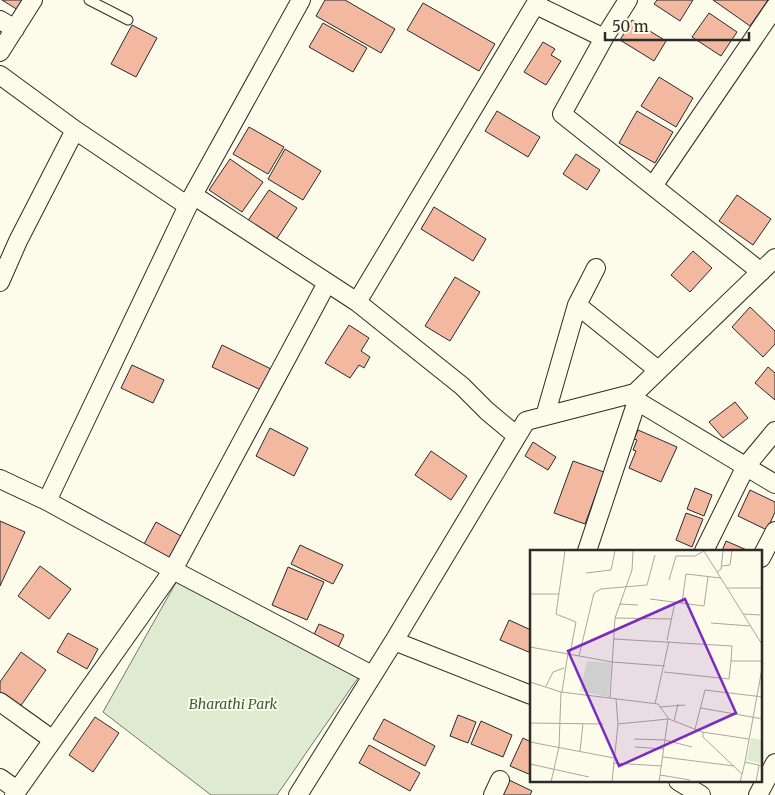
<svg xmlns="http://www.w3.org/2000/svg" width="775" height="795" viewBox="0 0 775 795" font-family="Merriweather,serif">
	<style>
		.green { fill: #deebd1; stroke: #74746e }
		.building { fill: #f2b8a0; stroke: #2b2b2b }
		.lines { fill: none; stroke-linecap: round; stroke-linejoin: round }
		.service-casing { stroke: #2b2b2b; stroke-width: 11 }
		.minor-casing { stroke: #2b2b2b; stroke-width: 20 }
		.service { stroke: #fdfbea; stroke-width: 9 }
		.minor { stroke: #fdfbea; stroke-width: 18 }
		.labels { text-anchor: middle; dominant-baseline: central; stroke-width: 4; stroke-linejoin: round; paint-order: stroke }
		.park-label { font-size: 14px; font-style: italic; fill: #34623c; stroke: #fdfbea }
		.inset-road { fill: none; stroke: #a9a89e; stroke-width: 1 }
		.view { fill: #7b2cbf; fill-opacity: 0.15; stroke: #7b2cbf; stroke-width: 2.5 }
		.inset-edge { fill: none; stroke: #2b2b2b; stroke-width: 2.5 }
	</style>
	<rect width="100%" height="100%" fill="#fdfbea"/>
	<path class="green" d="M178,579L360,675L277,795H211L103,712Z"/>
	<path class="building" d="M2,0H24L18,10Z
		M325,0H345L395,29L381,53L316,16Z
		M657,0H693L680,21L654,4Z
		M713,0H768L750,26Z
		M423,3L495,44L479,71L407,30Z
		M709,13L737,32L721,56L692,37Z
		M632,20L666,41L654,61L620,40Z
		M323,23L367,48L353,72L309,47Z
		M132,25L157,38L136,77L111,64Z
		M543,42L555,49L551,55L561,61L546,85L524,72Z
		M659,77L693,98L676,127L641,106Z
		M497,111L540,137L528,157L485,131Z
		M637,111L673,132L655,163L619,143Z
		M249,127L284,147L268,174L233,154Z
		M285,149L321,171L303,200L268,179Z
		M576,154L600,170L587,190L563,174Z
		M230,159L263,182L242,212L209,190Z
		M269,190L297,208L276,240L247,222Z
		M737,195L771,219L753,245L719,221Z
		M434,207L486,239L473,261L421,229Z
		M693,251L712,268L690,292L671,275Z
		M455,277L480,292L450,341L425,326Z
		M750,307L775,331V344L763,357L732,327Z
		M349,325L369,338L361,351L370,357L364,368L359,365L350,378L325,363Z
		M222,345L271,369L261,390L212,367Z
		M132,365L164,380L153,403L121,388Z
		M768,367L775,373V400L755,383Z
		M735,402L748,418L723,438L709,422Z
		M270,428L308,448L294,476L256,456Z
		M638,430L677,447L661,482L629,468L636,451L633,450L637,440L634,439Z
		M533,442L556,457L548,470L525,456Z
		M431,451L467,476L451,500L415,475Z
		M573,461L604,472L585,524L554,513Z
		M695,488L712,495L704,516L687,509Z
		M750,490L775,502V512L767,530L738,516Z
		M686,513L703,519L692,547L676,540Z
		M0,521L25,532L0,586Z
		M156,522L181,536L169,558L144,544Z
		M726,541L749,551H722Z
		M300,545L343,565L333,584L291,564Z
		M40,566L71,589L49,619L18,596Z
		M288,567L324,582L307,620L272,605Z
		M509,620L531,630V653L500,640Z
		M319,624L344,635L337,650L312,639Z
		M68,633L98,649L87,669L57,652Z
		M21,652L46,670L17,711L0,699V682Z
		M458,715L476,722L468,743L450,736Z
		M95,717L119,733L93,772L69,755Z
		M384,719L435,746L425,766L373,739Z
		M481,721L512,735L503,757L471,744Z
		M523,738L531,742V775L510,766Z
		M369,745L420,773L410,791L359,763Z
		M507,779L532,791L530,795H500Z"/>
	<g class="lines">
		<g class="service-casing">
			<path id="service" d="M89,0L128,20"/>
		</g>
		<g class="minor-casing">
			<path id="minor" d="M628,0L604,38L562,114L761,272
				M536,5L604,38
				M0,20L15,29
				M0,52L33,0
				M0,75L75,130L188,206
				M653,186L775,7
				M193,195L357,302L462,386L487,411L517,436
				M0,282L18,241L75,130
				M357,302L538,0
				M577,305L658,370
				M627,395L775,484
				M545,416L577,305L596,268
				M0,479L47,501L173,570L372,675
				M47,501L193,195L301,0
				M587,551L637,401
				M704,551L746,466L775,431
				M761,558L775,531
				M394,641L531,695
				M0,702L53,740
				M0,778L17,790
				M678,781L701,795
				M14,795L173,570L327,283
				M298,795L394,641L526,421L635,393L775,258
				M493,795L500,780
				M758,795L775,763"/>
		</g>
		<use href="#service" class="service"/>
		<use href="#minor" class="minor"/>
	</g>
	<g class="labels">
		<g class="park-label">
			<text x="233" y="704">Bharathi Park</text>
		</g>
	</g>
	<g transform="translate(530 550)">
		<rect width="232" height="232" fill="#fdfbea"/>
		<path d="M57,111L81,113L79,147L50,141ZM221,188L232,190V214L217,210Z" fill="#deebd1"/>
		<path class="inset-road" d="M35,1L26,64L46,72L40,104M174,1L233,96M192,16L200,15L202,1M187,22L191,19L193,1M56,23L81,20L85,1M139,30L146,6H165L174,1M197,38H233M0,44H29M120,49L174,56L178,27M152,53L156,24L191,28M89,54L108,55M213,64L230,65M85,68L141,69M181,73L220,76M84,89L202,96L201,111M137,90L145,52M0,97L82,112L135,116M49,106L64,43L71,39L117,35L125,5M233,113L215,212L233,216M134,122L199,129L201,111H233M0,132L31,142L128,154L139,169L172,182L219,189M16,136L23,122L34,118M32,142L38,103M80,148L85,68L102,20L103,1M125,154L139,91M130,157L155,155M171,158L233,169M144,171L148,154M0,173L73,174M88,174L138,169M165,179L175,140L233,147M173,182V187L212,224M104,189L135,190L162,197M0,192L84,208M105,197L134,199M50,201L53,174M133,207L204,216M83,213L132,216M0,214L59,227M130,225L160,230M21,232L29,197L31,142M82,232L88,174L86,149M129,232L138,168M210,232L215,212M226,232L229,215"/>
		<path class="view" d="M155,49L206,163L89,216L38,101Z"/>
		<rect width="232" height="232" class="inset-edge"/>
	</g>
	<path d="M605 32v8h144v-8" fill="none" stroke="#2b2b2b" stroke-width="2.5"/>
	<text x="612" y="32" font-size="15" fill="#2b2b2b" stroke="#fdfbea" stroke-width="4" paint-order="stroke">50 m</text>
</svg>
